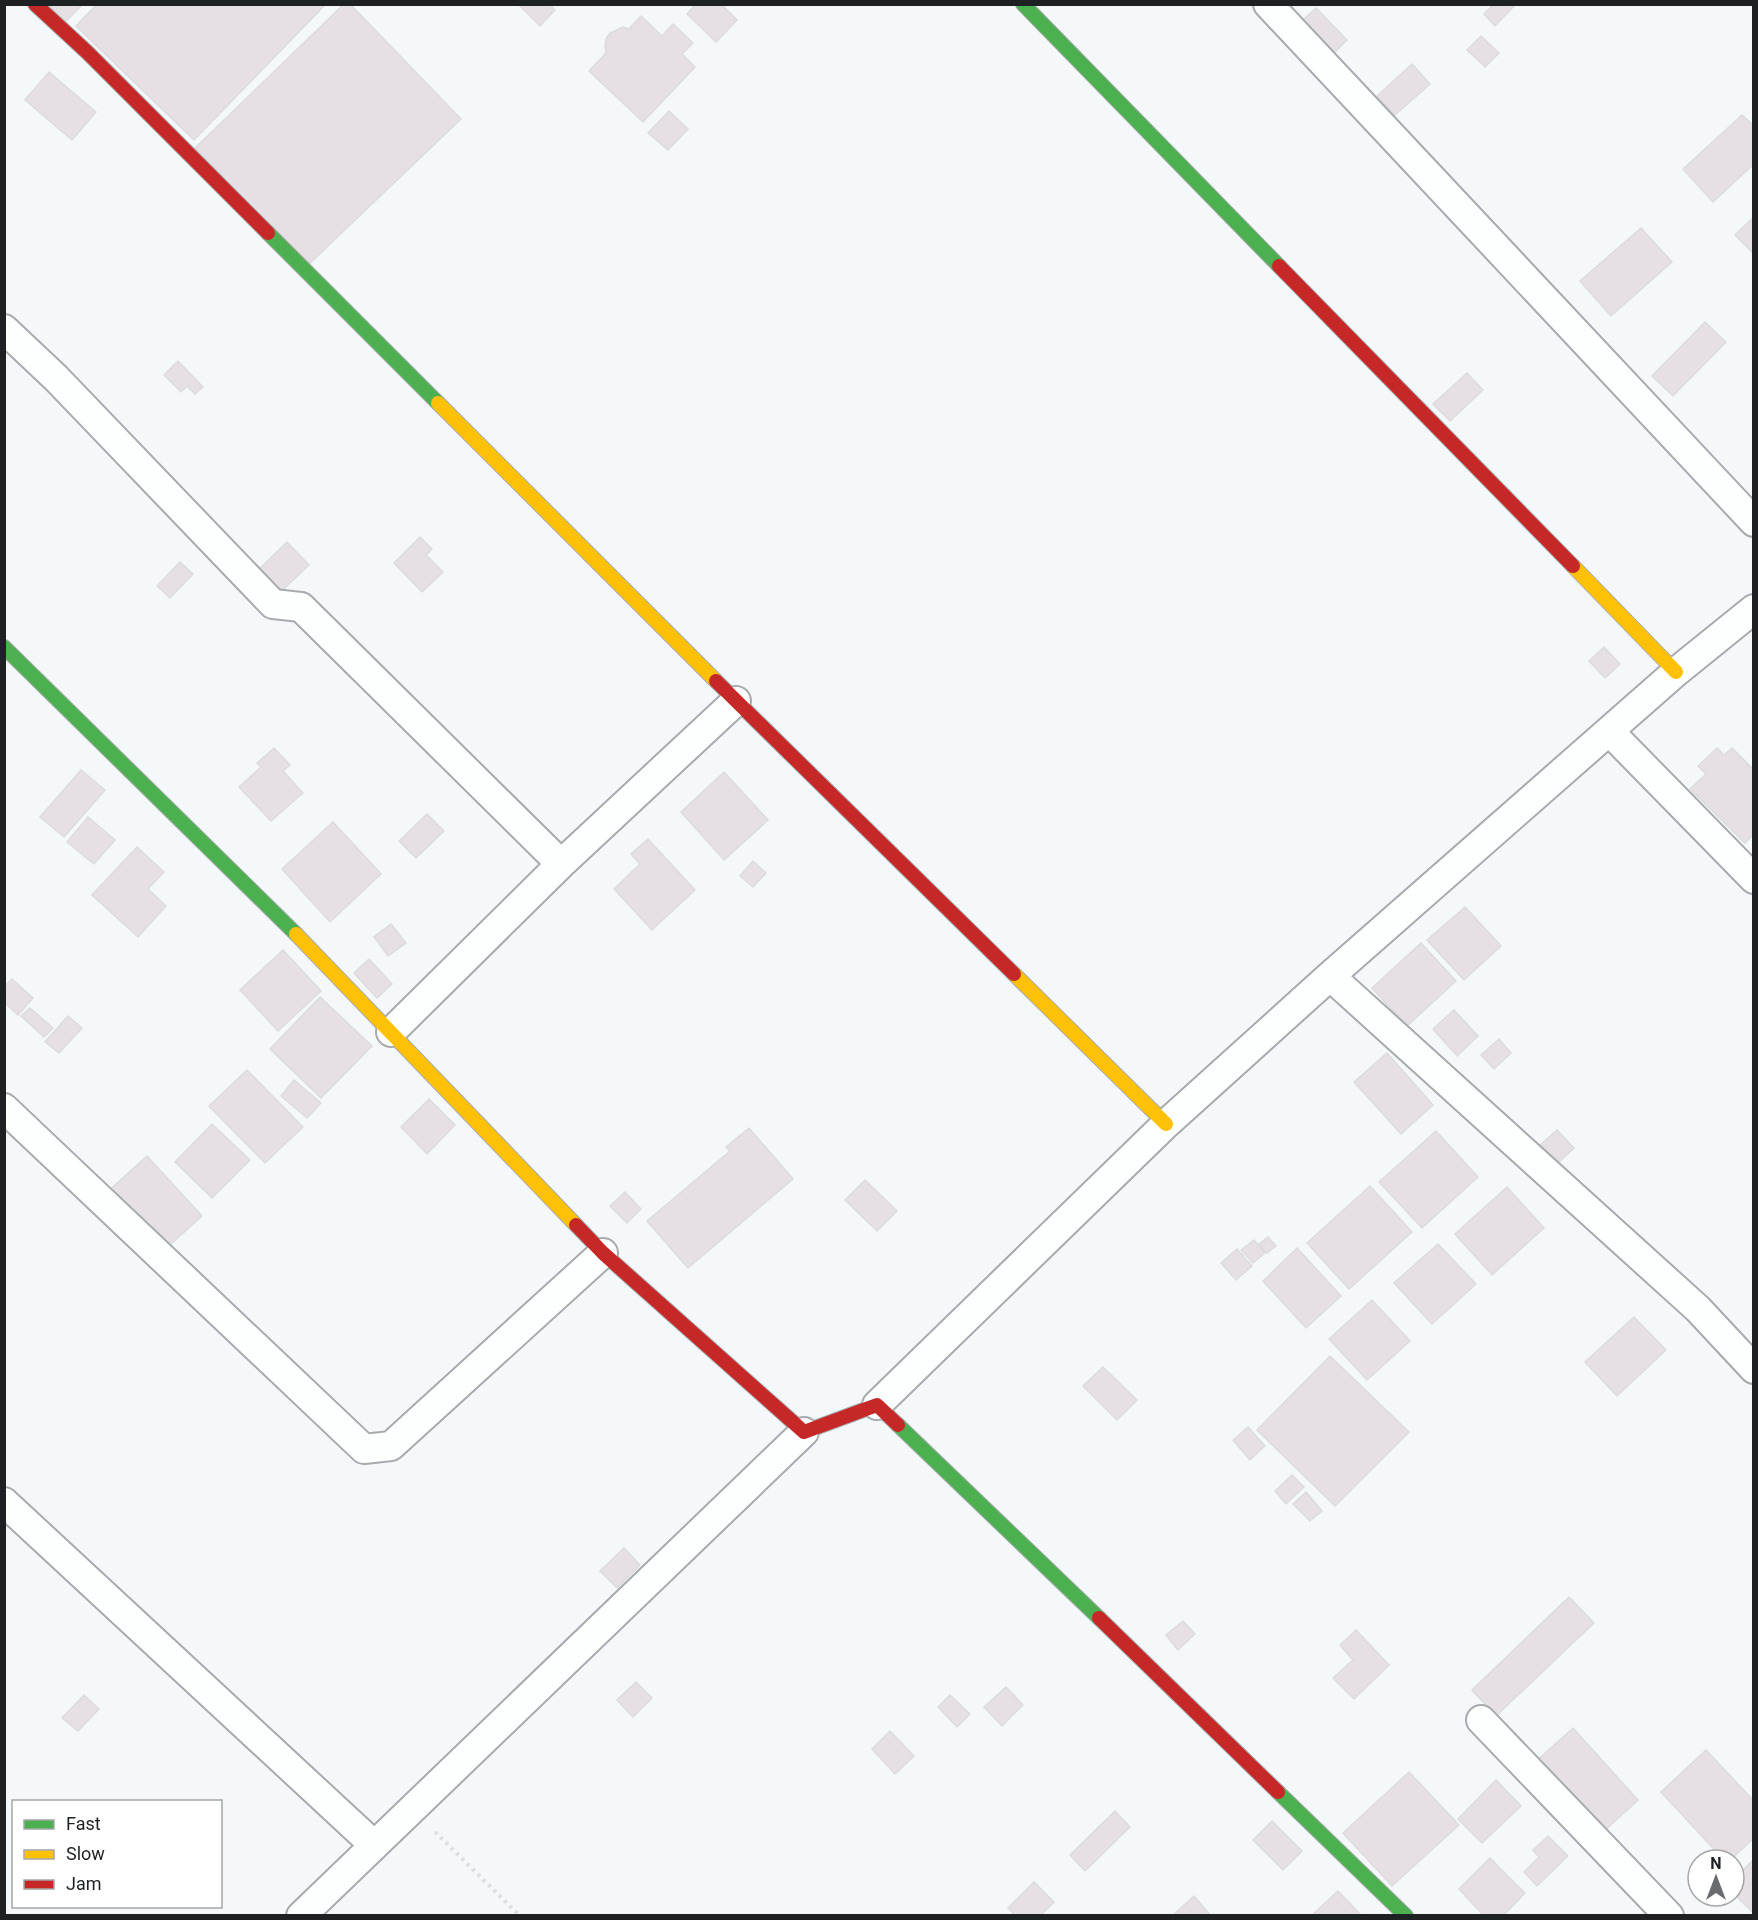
<svg xmlns="http://www.w3.org/2000/svg" width="1758" height="1920" viewBox="0 0 1758 1920" font-family="Roboto,sans-serif">
	<style>
		.building { fill: #e6e0e5; stroke: #dcdbde; stroke-width: 1.5 }
		.lines { fill: none; stroke-linecap: round; stroke-linejoin: round }
		.street-casing { stroke: #a8abad; stroke-width: 32 }
		.fast-casing { stroke: #a8abad; stroke-width: 16 }
		.slow-casing { stroke: #a8abad; stroke-width: 16 }
		.jam-casing { stroke: #a8abad; stroke-width: 16 }
		.path { stroke: #dddee0; stroke-width: 4; stroke-dasharray: 3 4.5; stroke-linecap: butt }
		.street { stroke: #fdfefe; stroke-width: 28 }
		.fast { stroke: #4caf50; stroke-width: 14 }
		.slow { stroke: #ffc107; stroke-width: 14 }
		.jam { stroke: #c62828; stroke-width: 14 }
	</style>
	<rect width="100%" height="100%" fill="#f4f8fb"/>
	<path class="building" d="M45,4H83L64,23Z
		M97,4H326L194,140L76,26Z
		M344,4H350L461,119L308,265L195,148Z
		M518,4H549L555,10L540,26Z
		M696,4H721L737,20L716,42L687,14Z
		M1494,4H1516L1495,26L1484,14Z
		M1316,8L1347,40L1334,53L1303,20Z
		M641,16L662,36L673,24L693,43L682,54L695,67L643,122L589,71L606,53L605,46L606,39L610,33L623,27L629,29Z
		M1481,36L1499,53L1485,67L1467,50Z
		M1412,64L1430,84L1395,115L1377,96Z
		M49,72L96,112L72,140L25,100Z
		M669,111L688,129L668,150L648,133Z
		M1742,115L1754,126V164L1713,202L1683,169Z
		M1754,217V254L1735,235Z
		M1641,228L1672,262L1611,316L1580,281Z
		M1705,322L1726,342L1673,396L1652,376Z
		M178,361L203,387L195,394L187,386L181,392L164,375Z
		M1467,373L1483,390L1450,421L1433,404Z
		M420,537L432,549L426,555L443,572L422,592L394,563Z
		M287,542L309,565L273,599L251,577Z
		M180,562L193,574L170,598L157,586Z
		M1604,647L1620,664L1605,678L1589,661Z
		M274,748L290,765L283,771L303,793L271,821L239,787L261,767L257,763Z
		M1717,748L1724,755L1732,748L1754,770V834L1745,843L1690,789L1706,774L1698,766Z
		M81,770L105,790L64,837L40,817Z
		M724,772L768,820L724,860L681,812Z
		M427,814L444,831L416,858L399,841Z
		M88,817L115,840L94,864L67,842Z
		M333,822L381,874L330,922L282,869Z
		M648,839L695,890L652,930L614,889L640,864L631,854Z
		M137,847L164,872L148,889L166,906L138,937L92,895Z
		M753,861L766,873L753,887L740,876Z
		M1465,907L1501,946L1464,980L1427,940Z
		M391,924L406,943L388,956L374,937Z
		M1421,943L1456,981L1407,1026L1372,988Z
		M283,950L321,991L278,1031L240,990Z
		M369,959L392,984L377,998L354,973Z
		M12,979L33,998L18,1015L4,1002V987Z
		M320,997L372,1046L321,1098L270,1049Z
		M30,1008L53,1028L44,1037L21,1016Z
		M1454,1010L1478,1036L1457,1056L1433,1029Z
		M68,1016L82,1028L59,1053L45,1042Z
		M1499,1039L1511,1053L1494,1069L1481,1055Z
		M1387,1053L1433,1105L1401,1134L1354,1082Z
		M247,1070L303,1127L265,1163L209,1106Z
		M294,1080L321,1103L307,1118L281,1096Z
		M429,1099L455,1125L427,1154L401,1127Z
		M212,1124L250,1160L212,1198L175,1162Z
		M749,1128L793,1179L688,1268L647,1221L730,1151L726,1147Z
		M1557,1130L1574,1148L1557,1164L1540,1145Z
		M1436,1131L1478,1177L1422,1228L1379,1182Z
		M147,1156L202,1216L160,1254L105,1194Z
		M865,1180L897,1211L877,1231L845,1200Z
		M1370,1186L1412,1232L1349,1289L1307,1243Z
		M1507,1187L1544,1228L1492,1275L1455,1234Z
		M625,1192L641,1209L627,1223L610,1206Z
		M1268,1237L1276,1246L1267,1253L1259,1244Z
		M1254,1240L1265,1253L1253,1263L1241,1250Z
		M1438,1244L1476,1284L1432,1324L1394,1283Z
		M1297,1248L1341,1296L1306,1328L1263,1281Z
		M1237,1249L1252,1266L1236,1280L1221,1263Z
		M1372,1300L1410,1341L1367,1380L1329,1339Z
		M1634,1317L1666,1350L1617,1396L1585,1362Z
		M1330,1356L1409,1432L1335,1506L1257,1430Z
		M1103,1367L1137,1400L1117,1420L1083,1386Z
		M1248,1427L1265,1446L1250,1460L1233,1440Z
		M1292,1475L1304,1487L1286,1504L1275,1491Z
		M1306,1492L1322,1511L1310,1521L1293,1504Z
		M624,1548L640,1565L617,1588L600,1571Z
		M1569,1597L1594,1623L1496,1716L1472,1690Z
		M1183,1621L1195,1634L1178,1650L1166,1635Z
		M1356,1630L1389,1665L1354,1699L1333,1678L1353,1660L1340,1645Z
		M636,1682L652,1698L633,1717L617,1700Z
		M1006,1687L1023,1705L1002,1726L984,1707Z
		M84,1695L99,1709L78,1731L62,1718Z
		M950,1695L970,1714L957,1727L938,1707Z
		M1573,1728L1638,1800L1600,1835L1534,1763Z
		M890,1731L914,1756L895,1774L872,1749Z
		M1706,1750L1754,1801V1838L1730,1860H1724L1661,1792Z
		M1409,1772L1459,1825L1392,1886L1343,1833Z
		M1496,1780L1521,1806L1482,1843L1458,1819Z
		M1115,1811L1130,1827L1085,1871L1070,1855Z
		M1272,1821L1302,1851L1283,1870L1253,1840Z
		M1548,1836L1568,1856L1537,1886L1524,1872L1539,1857L1533,1850Z
		M1490,1858L1525,1893L1503,1916H1484L1459,1889Z
		M1754,1859V1914L1734,1894V1879Z
		M1034,1882L1054,1902L1040,1916H1016L1008,1908Z
		M1338,1891L1362,1916H1311Z
		M1194,1896L1211,1916H1172Z"/>
	<g class="lines">
		<g class="street-casing">
			<path id="street" d="M1268,4L1754,522
				M4,329L56,378L273,604L301,607L561,864
				M1609,731L1754,879
				M1330,976L1698,1309L1754,1369
				M391,1032L561,864L736,701
				M4,1108L364,1449L391,1446L603,1253
				M877,1405L1166,1124L1330,976L1676,672L1754,609
				M4,1502L374,1845
				M1481,1720L1669,1916
				M301,1916L804,1432"/>
		</g>
		<g class="fast-casing">
			<path id="fast" d="M1023,4L1279,266
				M268,233L438,403
				M4,647L296,934
				M898,1425L1099,1618
				M1278,1792L1406,1916"/>
		</g>
		<g class="slow-casing">
			<path id="slow" d="M438,403L716,681
				M1573,566L1676,672
				M296,934L576,1225
				M1014,974L1166,1124"/>
		</g>
		<g class="jam-casing">
			<path id="jam" d="M35,4L87,52L268,233
				M1279,266L1573,566
				M716,681L1014,974
				M576,1225L603,1253L804,1432L877,1405L898,1425
				M1099,1618L1278,1792"/>
		</g>
		<path class="path" d="M435,1832L520,1916"/>
		<use href="#street" class="street"/>
		<use href="#fast" class="fast"/>
		<use href="#slow" class="slow"/>
		<use href="#jam" class="jam"/>
	</g>
	<rect width="1758" height="1920" fill="none" stroke="#1e2124" stroke-width="12"/>
	<rect x="12" y="1800" width="210" height="108" fill="#ffffff" stroke="#a5a6a7" stroke-width="1.5"/>
	<rect x="24" y="1820" width="30" height="9" fill="#4caf50" stroke="#a5a6a7" stroke-width="1.5"/>
	<text x="66" y="1830" font-size="18" fill="#1e2124">Fast</text>
	<rect x="24" y="1850" width="30" height="9" fill="#ffc107" stroke="#a5a6a7" stroke-width="1.5"/>
	<text x="66" y="1860" font-size="18" fill="#1e2124">Slow</text>
	<rect x="24" y="1880" width="30" height="9" fill="#c62828" stroke="#a5a6a7" stroke-width="1.5"/>
	<text x="66" y="1890" font-size="18" fill="#1e2124">Jam</text>
	<g transform="translate(1716 1878)"><circle r="28" fill="#ffffff" stroke="#a5a6a7" stroke-width="1.5"/>
	<path d="M0-4.5L10 22L0 15L-10 22Z" fill="#696c6f"/>
	<text y="-9" font-size="16" font-weight="bold" text-anchor="middle" fill="#1e2124">N</text>
	</g>
</svg>
